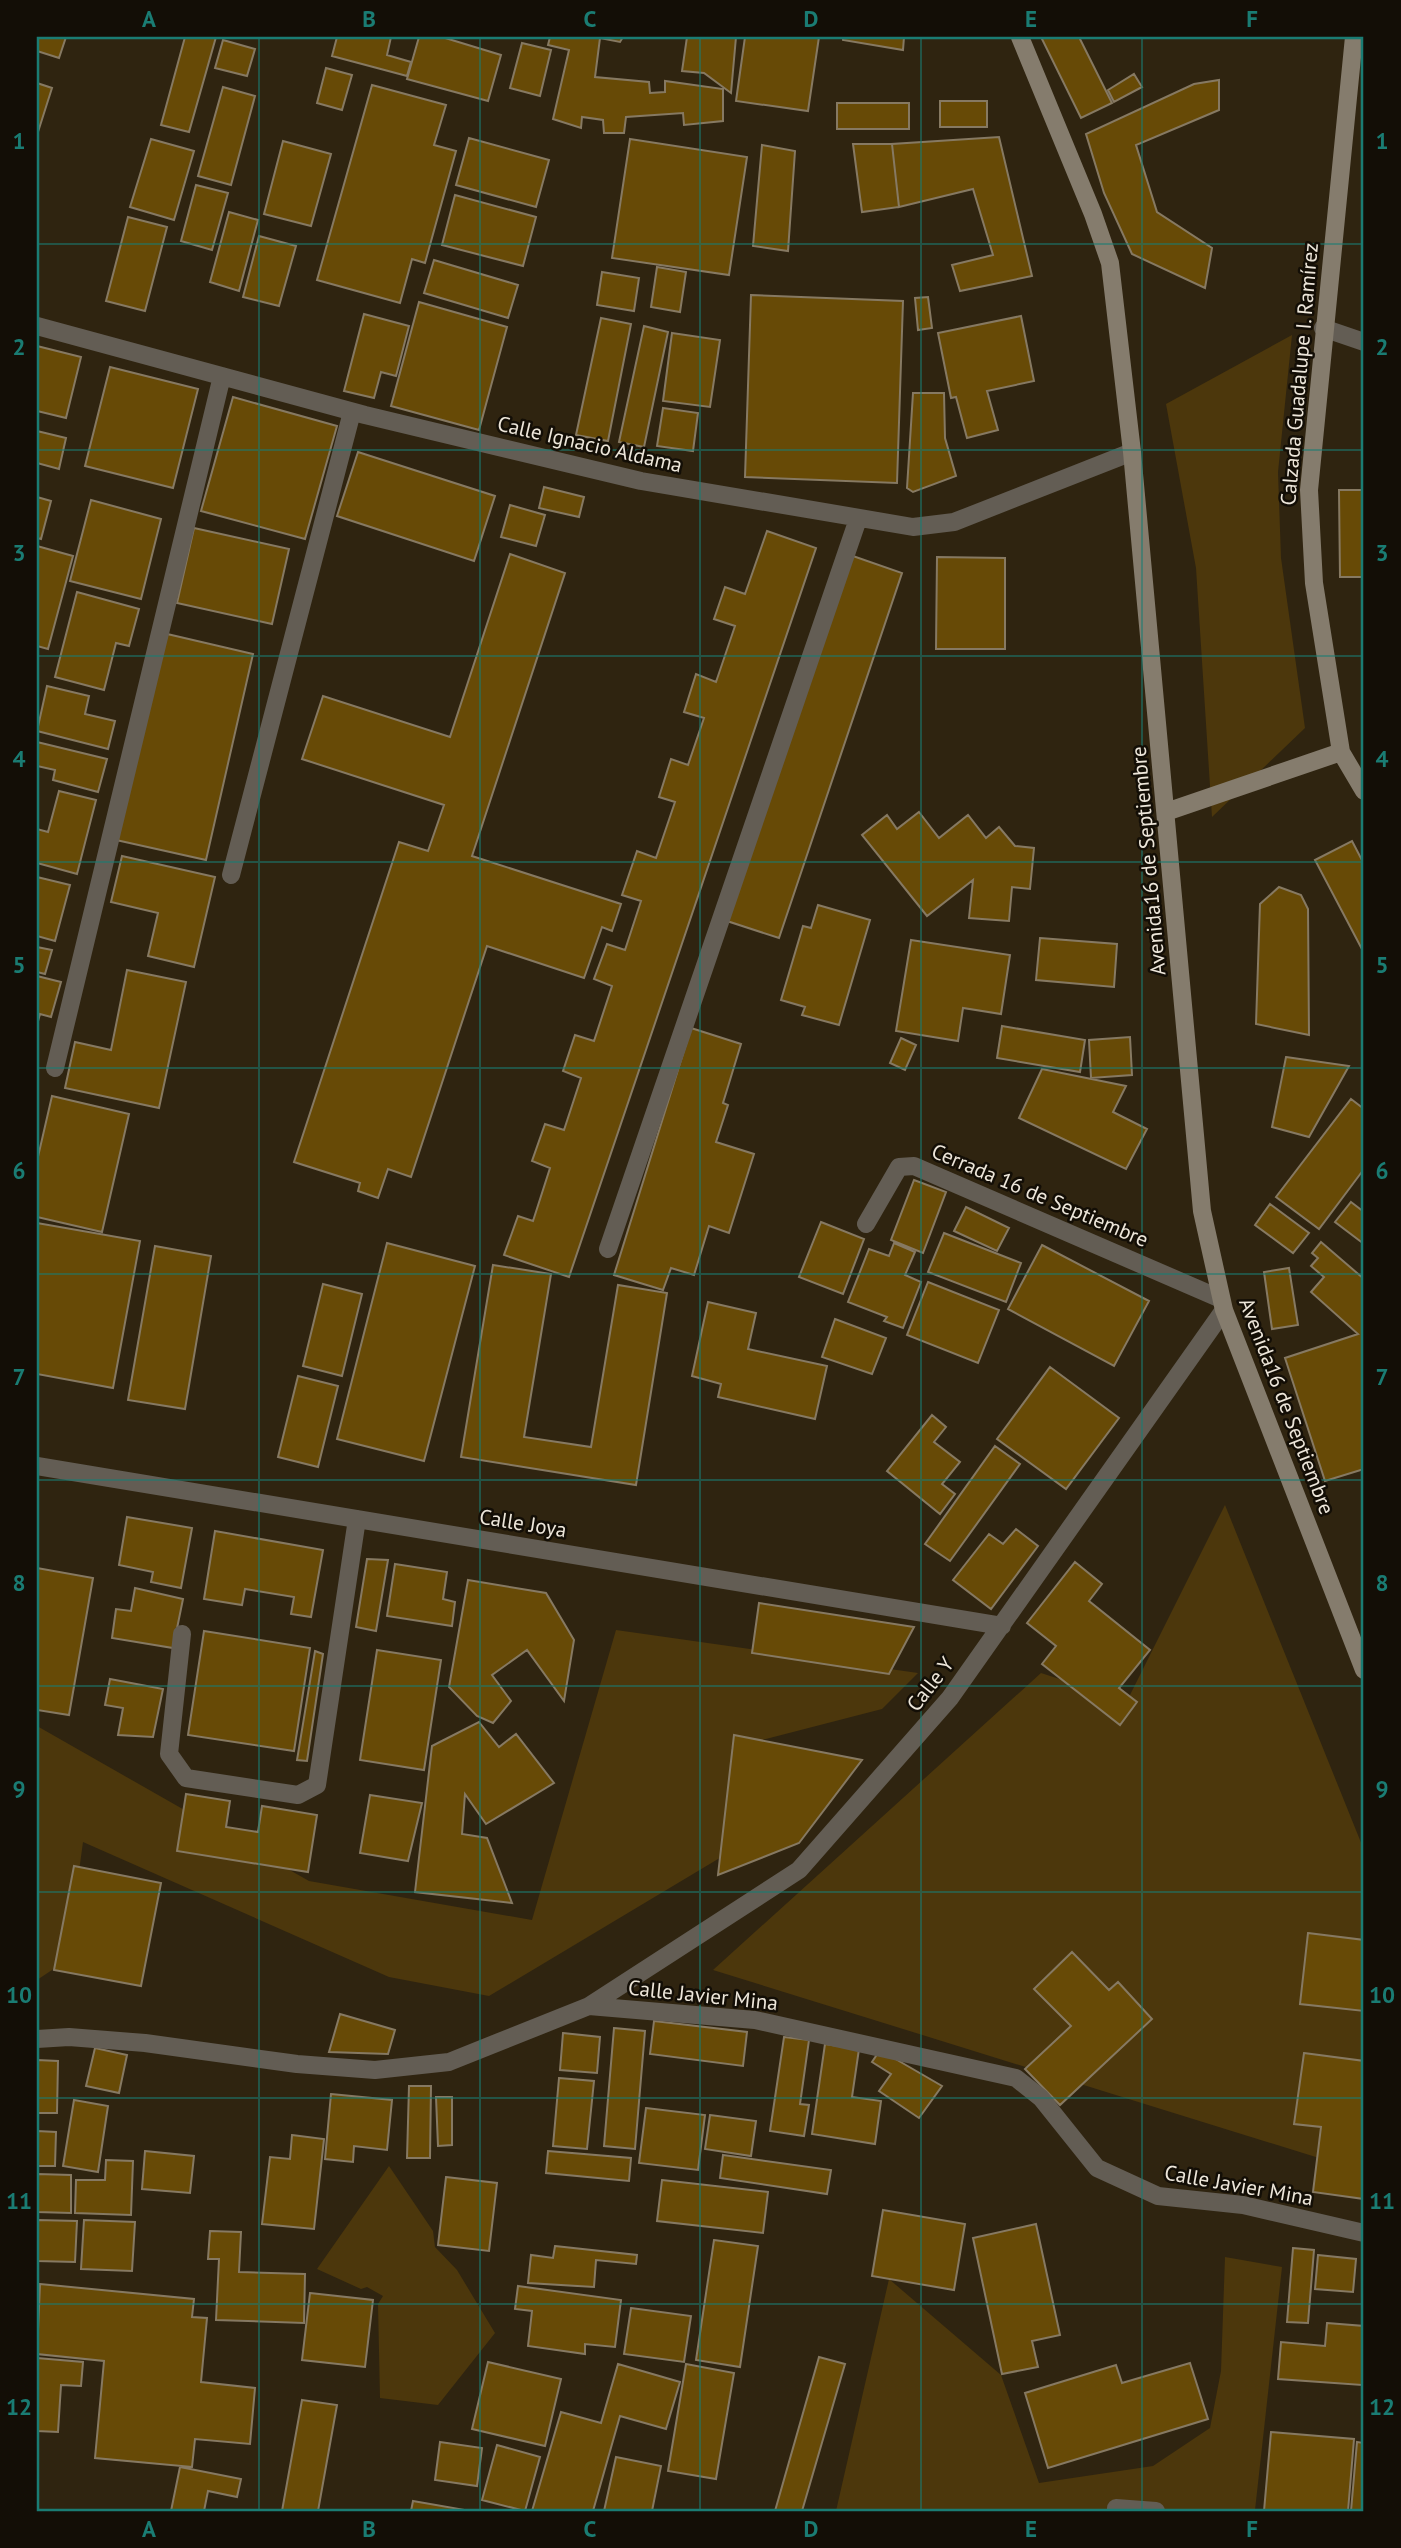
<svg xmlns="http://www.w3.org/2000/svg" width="1401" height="2548" viewBox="0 0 1401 2548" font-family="'PT Sans',sans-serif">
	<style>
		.green { fill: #4c370c }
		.building { fill: #674a06; stroke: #867962; stroke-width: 2 }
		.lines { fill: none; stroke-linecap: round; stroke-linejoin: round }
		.street { stroke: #635d54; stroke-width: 18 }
		.secondary { stroke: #857c6d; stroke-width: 18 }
		.grid { fill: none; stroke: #1a7c73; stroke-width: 2; stroke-opacity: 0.55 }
		.labels { text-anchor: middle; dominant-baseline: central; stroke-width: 5; stroke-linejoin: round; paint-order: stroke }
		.street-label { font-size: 21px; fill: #ede6da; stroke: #130e06 }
		.neatline { fill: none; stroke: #1a7c73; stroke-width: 2.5 }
		.grid-label { font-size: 23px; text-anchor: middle; font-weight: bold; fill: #1a7c73 }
	</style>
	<rect width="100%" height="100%" fill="#2f2410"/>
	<path class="green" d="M1292,335L1278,472L1281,558L1305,728L1212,817L1196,568L1166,404Z
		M1225,1505L1364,1850V2172L713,1970L1041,1673L1127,1701Z
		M616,1630L918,1673L882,1709L731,1748L785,1819L489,1996L389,1977L83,1842L67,1960L37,1980V1726L309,1881L532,1920Z
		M389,2166L433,2231L435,2247L457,2270L495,2333L438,2405L380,2398L378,2304L383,2296L367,2287L361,2289L317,2269Z
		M1225,2257L1282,2267L1255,2510L836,2511L889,2279L1001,2375L1039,2483L1153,2466L1210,2428L1221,2371Z"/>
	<path class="building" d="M37,37H66L59,58L37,51Z
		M185,37H216L189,132L161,125Z
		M337,37H391L387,55L411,62L407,76L332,56Z
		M419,37H442L501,55L488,101L407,79Z
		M550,37H623L620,42L600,38L595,77L649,82L650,93L665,92V81L723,89V121L684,125L683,113L626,117L624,133H604L603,120L582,117L581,128L553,119L569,50L548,45Z
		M687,37H736L731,93L704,73L682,71Z
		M745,37H819L808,111L736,101Z
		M843,37H904L903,50L843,40Z
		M1041,37H1079L1112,103L1081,118Z
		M223,40L255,49L247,76L215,68Z
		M522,43L551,50L540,96L510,88Z
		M326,68L352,75L342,110L317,103Z
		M1134,74L1142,87L1114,102L1108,90Z
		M1219,80V110L1136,145L1157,212L1212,248L1205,288L1132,254L1104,193L1086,134L1194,84Z
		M37,83L52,88L38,132L37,131Z
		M372,85L446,105L434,145L456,151L425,263L412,259L400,303L317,280Z
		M223,87L255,96L231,185L198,176Z
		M940,101H987V127H940Z
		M837,103H909V129H837Z
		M999,137L1032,276L960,291L952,265L993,255L973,189L899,207L892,144Z
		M469,138L549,160L536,207L456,185Z
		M151,139L194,151L174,220L130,207Z
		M630,139L747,157L729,275L612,258Z
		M283,141L331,154L311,226L264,214Z
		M853,144H892L899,207L862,212Z
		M762,145L795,151L788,251L753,246Z
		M196,185L228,193L212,250L181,241Z
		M455,195L536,217L523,266L442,245Z
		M229,212L258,220L239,291L210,282Z
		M128,217L167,227L145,311L106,301Z
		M259,236L296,246L279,306L243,297Z
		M434,260L518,285L508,318L424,293Z
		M657,267L686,272L680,312L651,307Z
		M602,272L639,278L634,311L597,305Z
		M751,295L903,301L897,483L745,477Z
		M928,297L932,328L918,330L915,298Z
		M419,302L507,327L479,430L391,406Z
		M364,314L409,326L396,376L381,372L374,398L344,391Z
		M1021,316L1034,381L987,391L998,430L967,438L956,397L951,398L938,333Z
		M601,318L631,324L608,441L576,435Z
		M644,326L668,332L644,447L619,442Z
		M672,333L720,340L710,407L663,401Z
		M37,346L81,357L66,418L37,411Z
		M110,367L198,389L173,488L85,466Z
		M913,393H944L945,438L956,476L913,492L907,488Z
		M233,397L337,426L305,539L201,511Z
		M663,408L698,413L693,451L657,446Z
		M37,431L66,438L59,469L37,463Z
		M358,452L495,496L474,561L337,516Z
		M544,487L584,497L579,517L539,508Z
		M1339,490H1364V577H1340Z
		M37,497L51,501L41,539L37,538Z
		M91,500L161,519L141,599L70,581Z
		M510,505L545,515L536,546L501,537Z
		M194,528L289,549L272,624L177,603Z
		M767,531L816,548L569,1277L504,1255L518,1216L533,1221L550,1168L532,1161L545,1124L564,1130L581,1078L563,1071L575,1035L594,1041L612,986L594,979L607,944L625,950L641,901L622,895L637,851L656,858L675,802L659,797L671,759L688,765L704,718L684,712L696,674L716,682L735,626L714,619L725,587L745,594Z
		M37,546L73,556L48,649L37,646Z
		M510,554L565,573L472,856L621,904L612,931L602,927L584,978L487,946L411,1177L388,1169L378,1198L358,1191L360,1183L294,1162L399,842L428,851L444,805L302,759L323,696L450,737Z
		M850,555L902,573L779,938L727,921Z
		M937,557L1005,558V649H936Z
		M77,592L139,609L129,646L116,643L104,690L55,677Z
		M163,633L253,654L206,860L116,840Z
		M47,686L89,696L85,714L115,721L108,749L37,731Z
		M37,742L107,759L98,792L53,780L55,770L37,766Z
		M59,791L96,800L77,874L37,863V829L48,832Z
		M919,812L939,838L968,815L986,838L999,827L1015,846L1034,848L1030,889L1012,887L1009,921L969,918L973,880L927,916L862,835L887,815L897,829Z
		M1352,841L1364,864V953L1315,860Z
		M122,856L215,877L194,967L148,956L158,913L111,902Z
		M37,877L70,885L55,941L37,936Z
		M1279,887L1301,895L1308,909L1309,1035L1256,1024L1260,904Z
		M818,905L870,920L839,1025L802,1015L805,1007L781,1000L803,926L811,928Z
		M1040,938L1117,944L1114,987L1036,980Z
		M911,940L1010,955L1001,1014L963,1008L958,1041L896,1031Z
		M37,947L52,950L45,974L37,972Z
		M127,970L186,982L159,1108L65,1088L75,1042L111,1050Z
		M37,976L61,982L51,1017L40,1014L37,1025Z
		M1002,1026L1085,1040L1080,1072L997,1058Z
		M691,1028L741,1044L723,1103L728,1105L716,1142L754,1154L729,1233L709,1226L694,1275L671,1268L663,1290L614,1275Z
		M1130,1037L1132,1075L1091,1078L1089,1040Z
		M901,1038L916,1045L905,1070L890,1063Z
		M1286,1057L1349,1066L1309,1137L1272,1127Z
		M1042,1069L1126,1086L1113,1112L1147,1129L1126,1169L1019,1118Z
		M52,1096L129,1114L102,1232L37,1217V1161Z
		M1351,1099L1364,1109V1169L1319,1229L1276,1197Z
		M914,1180L946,1192L923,1253L891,1240Z
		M1351,1202L1364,1212V1244L1335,1222Z
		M1270,1204L1309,1233L1293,1253L1255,1225Z
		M966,1207L1009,1228L997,1251L954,1231Z
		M821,1222L864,1239L843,1294L799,1277Z
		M37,1223L140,1241L113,1388L37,1374Z
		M944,1233L1021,1263L1006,1302L928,1272Z
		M1321,1242L1364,1279V1469L1325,1481L1285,1358L1358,1334L1311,1292L1324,1277L1311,1266L1318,1258L1312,1253Z
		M387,1243L475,1266L424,1461L337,1439Z
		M894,1243L915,1252L905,1275L921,1282L903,1328L884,1321L887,1317L848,1302L869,1249L889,1256Z
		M1042,1245L1149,1301L1114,1366L1008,1309Z
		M155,1246L211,1256L185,1409L128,1400Z
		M493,1265L551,1274L524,1437L591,1447L618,1285L667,1293L636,1485L461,1457Z
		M1289,1268L1298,1325L1272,1329L1264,1272Z
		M928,1282L999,1310L978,1363L907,1335Z
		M323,1284L362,1294L342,1376L303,1366Z
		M708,1302L756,1313L748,1349L827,1366L815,1419L718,1397L721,1384L692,1376Z
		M835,1319L886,1338L872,1374L822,1357Z
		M1050,1367L1119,1418L1066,1489L997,1439Z
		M298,1376L338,1386L318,1467L278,1457Z
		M932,1415L946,1427L934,1442L960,1462L942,1484L955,1494L940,1514L887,1471Z
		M995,1446L1020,1464L950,1561L925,1544Z
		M127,1517L192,1528L181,1588L151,1582L153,1572L119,1565Z
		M1016,1529L1038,1546L991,1609L953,1580L989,1534L1003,1544Z
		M215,1531L323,1550L311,1617L291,1614L294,1597L245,1589L242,1605L204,1599Z
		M367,1559L388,1560L376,1631L356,1627Z
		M1075,1562L1102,1584L1089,1601L1150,1650L1119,1688L1137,1702L1120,1725L1042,1664L1056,1646L1027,1623Z
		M395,1564L447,1572L443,1599L455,1602L452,1626L387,1616Z
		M37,1568L93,1578L69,1715L37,1710Z
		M468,1580L546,1593L574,1640L564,1701L527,1650L492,1675L511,1701L493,1723L477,1716L449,1687Z
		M135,1588L183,1599L173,1648L112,1638L116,1609L131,1611Z
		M759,1603L914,1627L889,1674L752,1653Z
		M204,1631L310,1648L294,1751L188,1735Z
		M377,1650L441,1660L424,1770L360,1760Z
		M315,1651L323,1654L307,1761L297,1760Z
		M110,1679L163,1689L153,1737L118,1735L123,1708L105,1705Z
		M479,1722L499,1747L516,1734L554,1783L486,1824L465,1794L462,1834L487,1838L512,1903L415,1892L432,1746Z
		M734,1735L862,1760L799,1843L718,1875Z
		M186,1794L230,1801L226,1827L258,1832L262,1806L317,1815L308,1872L177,1851Z
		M370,1795L422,1803L408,1861L360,1853Z
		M74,1866L161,1883L141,1986L54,1970Z
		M1308,1933L1364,1940V2011L1300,2004Z
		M1072,1952L1109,1990L1118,1982L1152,2019L1060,2105L1025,2069L1071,2026L1034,1989Z
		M340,2014L395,2030L388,2054L329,2052Z
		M654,2021L747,2032L743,2066L650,2054Z
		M614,2028L645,2031L635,2149L604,2146Z
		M563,2033L600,2037L597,2073L560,2070Z
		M784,2037L809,2040L800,2104L809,2105L804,2136L770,2131Z
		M825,2044L859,2049L852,2097L881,2101L875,2144L812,2134Z
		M95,2048L127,2055L119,2093L86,2086Z
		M880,2050L942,2086L919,2118L879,2091L891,2074L872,2062Z
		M1304,2053L1364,2061V2199L1313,2192L1321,2127L1294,2124Z
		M37,2060L58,2061L57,2113H37Z
		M559,2078L594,2081L587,2149L553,2146Z
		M409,2086H431L430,2158H407Z
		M331,2094L392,2100L387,2150L354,2146L353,2162L325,2159Z
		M436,2097H452V2145L438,2146Z
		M74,2100L108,2106L98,2172L63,2166Z
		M646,2108L705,2115L698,2170L639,2163Z
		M710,2115L756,2121L751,2156L705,2149Z
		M37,2131L56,2132L55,2166H37Z
		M292,2135L324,2139L314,2229L262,2224L270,2157L290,2159Z
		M145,2151L194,2156L190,2193L142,2189Z
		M548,2151L631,2158L629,2181L546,2173Z
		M723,2155L831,2170L827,2194L720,2178Z
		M106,2160L133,2161L131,2215L75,2213L76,2180H105Z
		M37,2174L71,2175V2213L37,2212Z
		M446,2177L497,2183L489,2251L438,2245Z
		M662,2180L768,2192L763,2233L657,2221Z
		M883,2210L965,2224L954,2290L872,2276Z
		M37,2220L77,2221L75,2262L37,2261Z
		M84,2220L135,2222L132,2271L81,2269Z
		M1036,2224L1060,2335L1032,2341L1038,2367L1002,2374L973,2238Z
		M210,2231L241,2232L239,2272L305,2274L304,2323L216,2320L219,2259H208Z
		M714,2240L758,2246L740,2367L696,2360Z
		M555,2246L637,2255L636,2264L596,2260L594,2287L528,2283L531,2255L553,2258Z
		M1293,2248L1314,2250L1308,2323L1287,2322Z
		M1318,2255L1356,2259L1353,2292L1315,2289Z
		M40,2284L194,2299L192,2317L207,2318L201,2382L255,2388L250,2444L195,2439L192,2467L95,2458L104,2361L37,2354Z
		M518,2286L621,2300L615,2347L585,2344V2354L528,2346L532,2311L515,2309Z
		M310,2293L373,2300L365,2367L302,2360Z
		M631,2308L691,2316L684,2362L624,2354Z
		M1327,2323L1364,2326L1362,2385L1278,2379L1281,2342L1325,2346Z
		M819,2357L845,2364L802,2511H775Z
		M37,2358L83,2362L81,2386L61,2385L58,2432L37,2431Z
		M488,2362L561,2379L545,2446L472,2429Z
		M1190,2363L1208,2419L1048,2468L1025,2393L1116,2365L1122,2383Z
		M618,2364L680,2382L666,2429L620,2416L593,2511H532L561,2412L601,2423Z
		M686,2364L734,2373L716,2479L668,2471Z
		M302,2400L337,2405L318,2511H282Z
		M1271,2432L1354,2439L1348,2511H1264Z
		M440,2442L482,2448L477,2486L435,2480Z
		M1357,2442L1364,2443V2511H1351Z
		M497,2445L540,2457L525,2511L482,2500Z
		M616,2457L661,2466L652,2511H604Z
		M180,2467L241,2479L237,2497L208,2491L204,2511H171Z
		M413,2501L465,2510V2511H411Z"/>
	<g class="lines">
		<path class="street" d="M37,326L365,415L641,481L913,527L954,522L1132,452
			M1323,328L1364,342
			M231,875L352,412
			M55,1068L222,376
			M866,1224L899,1167L914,1166L1221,1299
			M608,1249L858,519
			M37,1466L1002,1626
			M182,1634L169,1754L186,1778L298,1795L317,1785L357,1519
			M589,2006L799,1870L950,1698L1224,1310
			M37,2039L69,2037L145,2043L297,2064L375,2070L449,2062L589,2006L755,2020L1016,2078L1041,2098L1097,2168L1158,2196L1243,2205L1364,2233
			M1116,2511V2508L1156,2511"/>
		<path class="secondary" d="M1020,37L1093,214L1110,263L1132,452L1202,1211L1224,1310L1364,1670
			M1354,37L1309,490L1314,583L1341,752L1364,791
			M1166,812L1341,752"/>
	</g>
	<path class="grid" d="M259,37V2511M480,37V2511M700,37V2511M921,37V2511M1142,37V2511M37,244H1364M37,450H1364M37,656H1364M37,862H1364M37,1068H1364M37,1274H1364M37,1480H1364M37,1686H1364M37,1892H1364M37,2098H1364M37,2304H1364"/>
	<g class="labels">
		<g class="street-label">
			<text transform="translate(1299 374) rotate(-85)">Calzada Guadalupe I. Ramírez</text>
			<text transform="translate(590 444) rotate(13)">Calle Ignacio Aldama</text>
			<text transform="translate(1148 861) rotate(-95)">Avenida16 de Septiembre</text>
			<text transform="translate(1040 1195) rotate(23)">Cerrada 16 de Septiembre</text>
			<text transform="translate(1287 1406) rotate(69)">Avenida16 de Septiembre</text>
			<text transform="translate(523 1523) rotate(9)">Calle Joya</text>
			<text transform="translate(930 1684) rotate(-52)">Calle Y</text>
			<text transform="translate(703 1995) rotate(6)">Calle Javier Mina</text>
			<text transform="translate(1239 2185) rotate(10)">Calle Javier Mina</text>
		</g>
	</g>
	<rect width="1401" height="2548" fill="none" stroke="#130e06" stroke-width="77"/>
	<rect x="38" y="38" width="1324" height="2472" class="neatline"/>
	<g class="grid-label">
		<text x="149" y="27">A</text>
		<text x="369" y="27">B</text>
		<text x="590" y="27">C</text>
		<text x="811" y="27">D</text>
		<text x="1031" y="27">E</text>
		<text x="1252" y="27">F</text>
		<text x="19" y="149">1</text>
		<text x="1382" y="149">1</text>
		<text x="19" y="355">2</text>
		<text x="1382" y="355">2</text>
		<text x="19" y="561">3</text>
		<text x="1382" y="561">3</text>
		<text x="19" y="767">4</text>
		<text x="1382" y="767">4</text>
		<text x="19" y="973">5</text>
		<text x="1382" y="973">5</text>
		<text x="19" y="1179">6</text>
		<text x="1382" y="1179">6</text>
		<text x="19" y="1385">7</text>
		<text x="1382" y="1385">7</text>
		<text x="19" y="1591">8</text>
		<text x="1382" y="1591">8</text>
		<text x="19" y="1797">9</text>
		<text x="1382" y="1797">9</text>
		<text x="19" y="2003">10</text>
		<text x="1382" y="2003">10</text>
		<text x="19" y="2209">11</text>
		<text x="1382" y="2209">11</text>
		<text x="19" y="2415">12</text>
		<text x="1382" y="2415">12</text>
		<text x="149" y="2537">A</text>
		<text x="369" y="2537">B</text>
		<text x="590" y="2537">C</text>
		<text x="811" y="2537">D</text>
		<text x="1031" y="2537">E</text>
		<text x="1252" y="2537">F</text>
	</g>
</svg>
